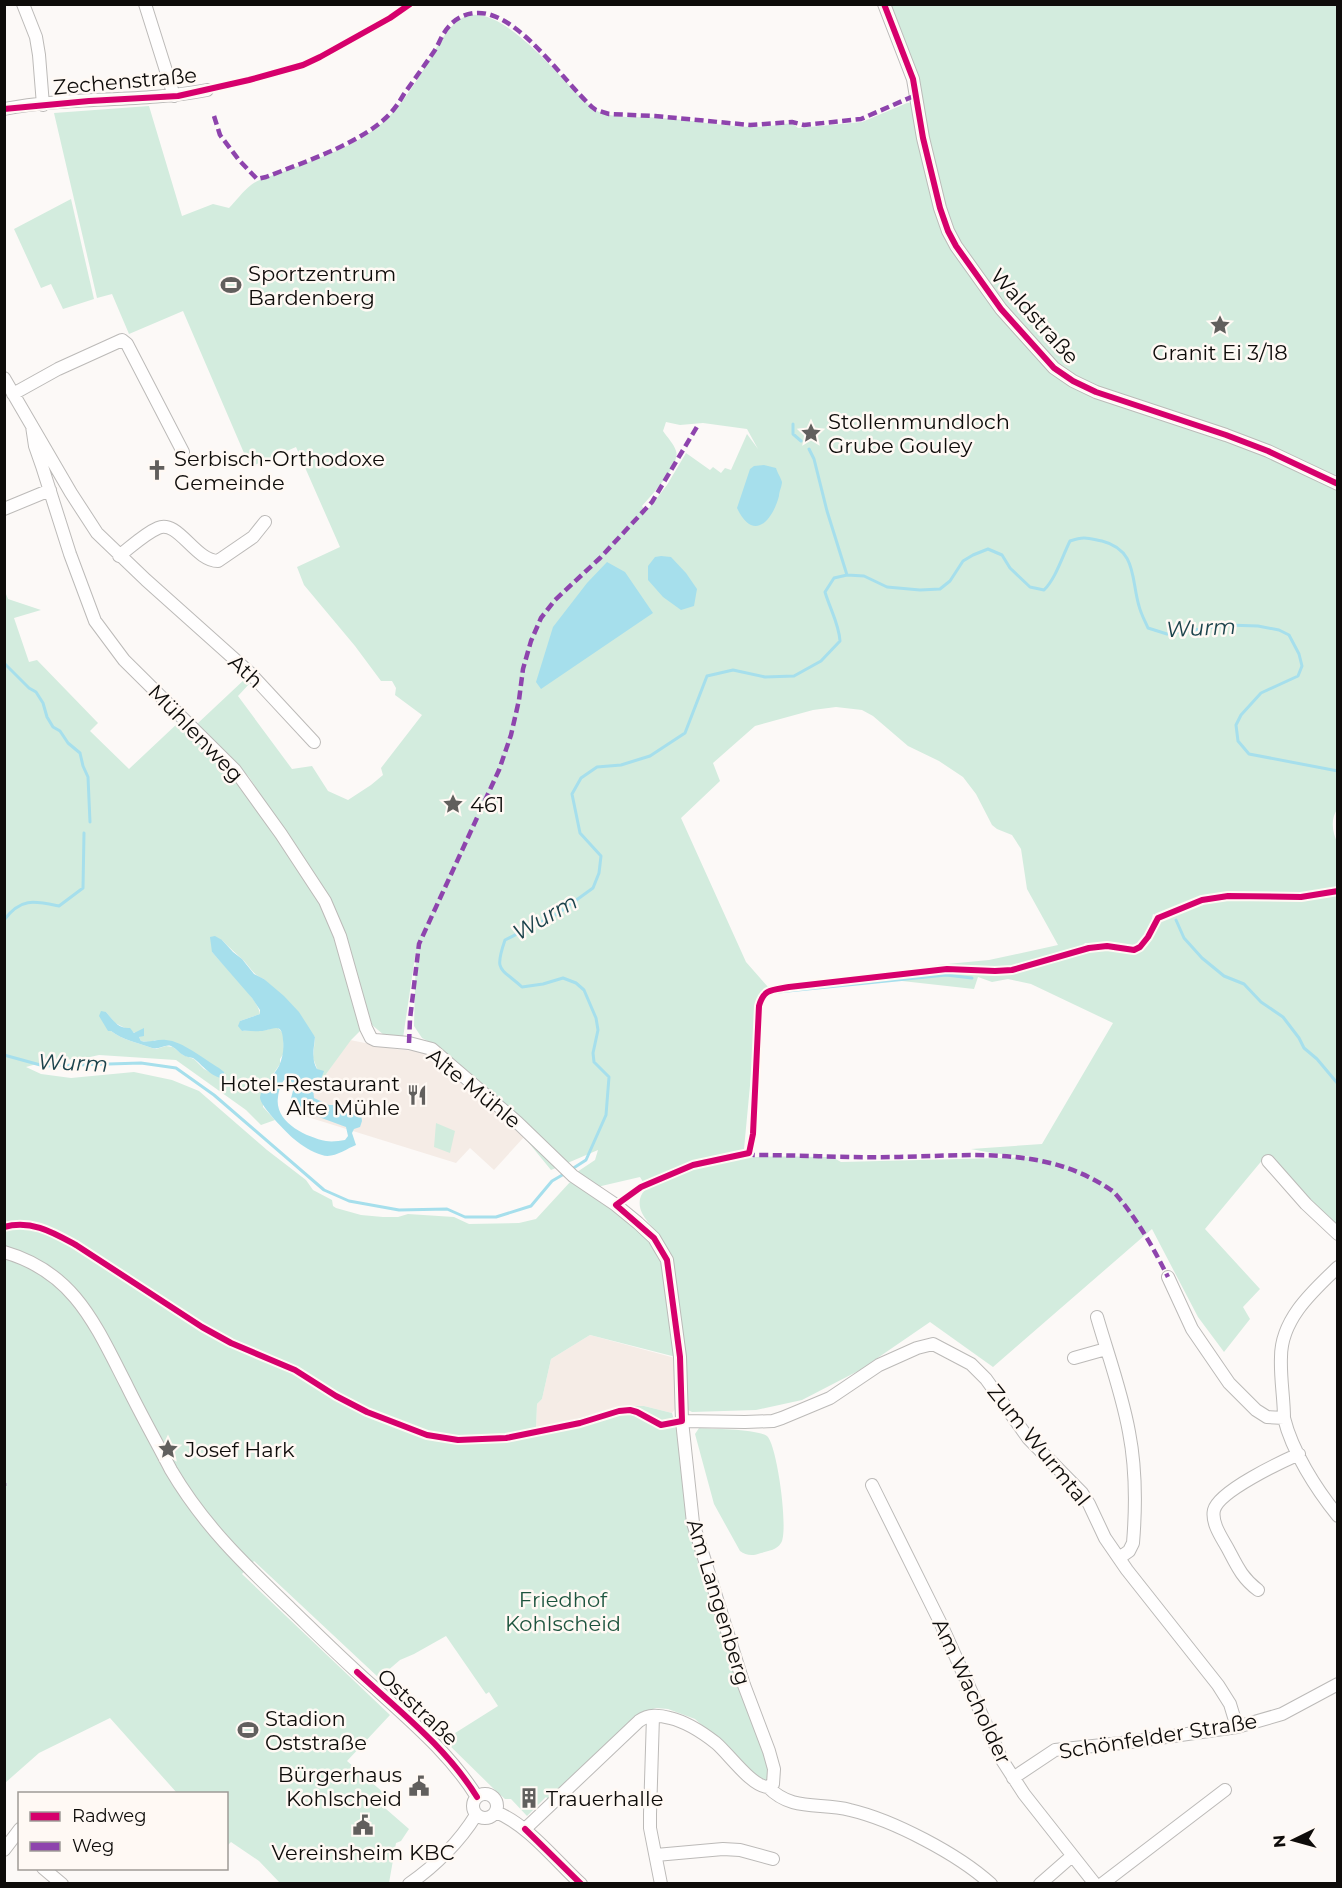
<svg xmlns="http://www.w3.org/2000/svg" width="1342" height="1888" viewBox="0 0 1342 1888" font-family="Montserrat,sans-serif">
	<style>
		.built { fill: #f5ece6 }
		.green { fill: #d3ecde; fill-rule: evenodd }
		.water { fill: #a6dfec; fill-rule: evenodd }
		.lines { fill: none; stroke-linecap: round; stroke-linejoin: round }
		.stream { stroke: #a6dfec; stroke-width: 3 }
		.minor-casing { stroke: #bcbab8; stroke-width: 14 }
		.minor { stroke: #fffefe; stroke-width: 12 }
		.quiet { stroke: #8e44ad; stroke-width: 4.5; stroke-dasharray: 9 4.5; stroke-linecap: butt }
		.cycleway-casing { stroke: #fff9f4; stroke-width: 10 }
		.cycleway { stroke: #d6006c; stroke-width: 6 }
		.labels { text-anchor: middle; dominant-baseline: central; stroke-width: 5; stroke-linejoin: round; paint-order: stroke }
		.street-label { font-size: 21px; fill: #0e0c0a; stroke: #fff9f4 }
		.poi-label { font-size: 21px; fill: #0e0c0a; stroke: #fff9f4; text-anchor: start }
		.park-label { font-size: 21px; fill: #1e553f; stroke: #fff9f4 }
		.water-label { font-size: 22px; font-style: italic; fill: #1c434c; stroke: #fff9f4 }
	</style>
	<rect width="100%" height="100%" fill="#fcf9f7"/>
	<path class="built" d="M350,1040L395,1049L425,1052L524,1137L494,1170L470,1148L456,1163L298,1114Z
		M590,1335L675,1358L676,1408L672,1413L644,1406H626L536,1430L537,1404L542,1399L551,1359Z"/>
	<path class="green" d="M887,5H1337L1338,808C1330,819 1332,832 1338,844L1337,1226L1264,1158L1205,1229L1260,1289L1243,1307L1250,1319L1224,1352L1198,1317L1152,1229L993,1367L930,1322L860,1370L802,1400L756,1410L692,1412L688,1410L672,1259C668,1252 665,1245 661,1238C653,1225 637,1216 640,1199C642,1190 649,1187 656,1183C707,1151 775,1157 832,1157L841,1162L1033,1157L992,1153L971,1149L1042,1144L1113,1023L1031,984L1008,979L992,982L978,977L974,989L893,980L937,965L989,960L1058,945L1027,889L1021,849L1012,835L997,829L992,825L976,794L963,777L939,761L908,746L873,716L862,710L836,707L813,710L755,726L713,763L720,781L681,818L746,962L768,987L765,990L758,1001L744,1149L740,1152L692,1163L647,1181L643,1182L640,1177L597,1187L574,1174L595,1160L598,1150L551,1170L524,1137L437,1046L422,1038L414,1026L416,950L403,1038L384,1035L372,1025L349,950L282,828L249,777L197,724L246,678L250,683L238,696L292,769L312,766L328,791L348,800L371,785L383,775L381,768L422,715L395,695L396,688L392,681H381L355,646L304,585L297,567L340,547L296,447L250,467L183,311L129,334L112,294L97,298L54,113L149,106L182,216L213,204L229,208C236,201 243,191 251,185C259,179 271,176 280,173C312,160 347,150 375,129C398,111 413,87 428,62C439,45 446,27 464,17C504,0 567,89 594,109C609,120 642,116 661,118C691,120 721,126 751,127C765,127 779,125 792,123L798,128L862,122L907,103L921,101ZM666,422L680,425L703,423L747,429L758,449L747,434L731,470L725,468L721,473L713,467L710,470L686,453L667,485L646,512L642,506C651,496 681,464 676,451C674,444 667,437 663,431ZM1246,893L1297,895L1295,899H1226L1200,902L1163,918L1158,925L1152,939L1147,946L1134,952L1101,949L1065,952L1082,947L1085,943L1114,944L1135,948L1139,945L1149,933L1153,914L1156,916C1187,900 1211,894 1246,893Z
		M71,199L94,299L63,309L51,284L41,288L14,229Z
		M4,589L8,599L41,610L14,618L29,662L37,660L98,723L90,731L129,769L179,722L233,773L247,791L322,907L341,957L360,1031L351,1040L313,1092V1088L321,1079L313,1058L315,1037L264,979C252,974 252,969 243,960C236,953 228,947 222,940L212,952C224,966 258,998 260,1014L240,1021L242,1031L267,1030L274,1027L278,1028L283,1033L284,1053L280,1059V1064L263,1089V1107L275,1120L261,1125L246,1110L176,1060L99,1055C75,1061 50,1059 26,1067L41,1074L71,1078L134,1072L172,1080L199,1091L267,1150L306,1180L313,1190L332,1200L333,1206L336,1208L361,1215L383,1217H398L408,1214L454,1217L469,1224L519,1223L536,1219L571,1181L607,1206L637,1229L652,1243L662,1261L676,1357L590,1335L551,1359L542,1399L537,1404L536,1429L626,1406H644L672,1413L678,1433L687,1525L699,1566L767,1763L769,1777L768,1782L756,1778L722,1743L695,1719L668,1709L656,1708L643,1712L549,1800L546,1797L527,1816L511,1799H505L498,1793L444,1740L498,1706L489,1692L486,1694L446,1636L414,1654L400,1660L379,1678L254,1561L242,1574L390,1715L347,1761L385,1794L378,1802L409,1829L401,1841L396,1843L389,1883H280L259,1861L231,1842L227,1846L226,1794L177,1793L110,1718L39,1753L5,1783ZM106,1012L115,1023L141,1036L139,1037L141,1041L151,1042L155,1040L195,1053L224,1079L204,1069L194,1059L183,1055L173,1047L166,1046L156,1049L152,1048C139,1043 122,1040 111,1031H108Z
		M436,1123L455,1131L450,1153L434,1147Z
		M699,1428C713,1429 757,1429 767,1436C777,1444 789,1532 781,1543C777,1550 768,1551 761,1553C754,1556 746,1556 740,1551L714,1504L695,1434Z"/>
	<path class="water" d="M764,465L776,468C777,472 781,478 782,482C782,486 779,492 779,496C772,522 753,542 737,508L750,469L754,466Z
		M661,556L671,557L686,573L697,589L694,606L681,610L663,597L648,580V566L655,557Z
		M607,562L625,572L653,613L541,689L536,682L553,627L587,583Z
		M215,936L222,940L233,952L242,959L254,974L264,979L284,996L299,1012L315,1037C314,1048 311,1059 317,1069L324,1071L321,1079L313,1088L314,1098L329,1105H353L361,1114L362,1121L360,1127L354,1129L352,1133L356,1145C346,1149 333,1159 322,1155C312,1152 302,1146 294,1139C287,1133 259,1105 260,1097C262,1084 273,1077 279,1066C283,1057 284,1049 283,1040C282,1020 272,1031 260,1031C254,1032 248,1030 242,1031L238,1026L240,1021L260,1014V1010L252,998L212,952L210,937ZM290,1079L294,1087L289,1106L346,1127L348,1136L345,1140C339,1141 332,1142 326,1141C306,1137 274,1122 278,1097C279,1090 280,1086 284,1080Z
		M101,1011L106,1012C113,1020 118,1029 130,1028L134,1033L144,1028V1036L139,1037L141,1041C150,1043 157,1039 166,1040C182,1041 204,1059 219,1068L224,1072L225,1078C212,1079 203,1065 193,1058C190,1057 186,1057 183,1055C179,1053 176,1048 171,1046C165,1044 159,1050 152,1048C139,1043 122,1040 111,1031H108L99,1016Z"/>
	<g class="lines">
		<path class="stream" d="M793,424V434L801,441
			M809,449L814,459L827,511L847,575
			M4,663L29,688L36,692L43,703L47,717L53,727L60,731L68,743L80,753L83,766L88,777L90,822
			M4,920C21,897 35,901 59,906L83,888L84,833
			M1176,920L1184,938L1202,958L1224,976L1244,984L1261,1002L1283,1017L1299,1038L1304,1048L1317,1059L1338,1084
			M778,992L946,975L972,978
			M4,1055L44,1066L141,1063L176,1068L214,1095L324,1190L349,1201L399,1210L447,1209L465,1217H496L531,1206L552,1181L564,1174
			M572,1169L586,1160L606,1115L609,1077L594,1062L593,1053L598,1030L596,1018L584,990L576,983L563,978L543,984L522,987C500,967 494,972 505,940L557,914L593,888L599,873L601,856L580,833L572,794L581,778L597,767L621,765L650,756L685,733L707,676L733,670L765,677L794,676L821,661L840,641C839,624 830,609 825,592L834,578L847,575L864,576L887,587L920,590L940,589L950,581L963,561L973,555L988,549L1002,555L1010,568L1030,587L1044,590C1056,578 1062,557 1070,541C1085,536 1087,538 1102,541C1137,550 1131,579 1139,606C1141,614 1145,621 1148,628L1167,634L1227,625L1258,626L1279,630L1289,635L1299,654L1302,666L1298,676L1261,693L1241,715L1236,725L1238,741L1249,754L1338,771"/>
		<g class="minor-casing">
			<path id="minor" d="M23,4L36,37L39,55L43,105
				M145,4L174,96
				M884,4L913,79L923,138L940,208L948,231L956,246L1001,309L1054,368L1073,381L1096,392L1226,435L1268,451L1338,484
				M4,109C71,96 140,103 207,90
				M4,378L71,493L97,533L146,580L250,673L314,742
				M13,394L58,369L122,340L127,344L183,452
				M32,426L35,446L42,466L70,554L95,621L124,660L235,770L281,834L325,901L340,936L366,1028L371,1038L375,1040L409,1043L432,1049L517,1122L573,1176L616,1205L638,1223L654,1238L667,1260L680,1357L682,1421L693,1523L744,1685L769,1751L774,1769L773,1784L768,1787C752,1787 729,1754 716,1743C702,1732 687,1722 670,1718C659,1715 649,1714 639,1721L525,1829
				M4,509L50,490
				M119,556C131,547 144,534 158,528C178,519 195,561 218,561L253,537L265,522
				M1268,1161L1306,1204L1338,1234
				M4,1252C74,1272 95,1324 126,1384C140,1413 156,1441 171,1470C204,1526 244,1564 290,1608C319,1636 347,1664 377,1690C413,1723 451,1755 477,1797
				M1338,1267C1313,1291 1281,1319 1281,1357C1280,1377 1284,1398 1284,1418C1292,1451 1316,1489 1338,1516
				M1168,1277L1192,1329L1229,1383L1256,1410L1267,1417L1284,1418
				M1097,1317C1108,1355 1122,1393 1129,1432C1136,1468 1136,1507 1133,1543L1129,1551L1119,1558
				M1074,1358L1106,1349
				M682,1421L745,1422L773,1421L782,1418L830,1398L879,1365L917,1348L933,1344L971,1364L986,1379L1028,1438L1082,1493L1089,1504L1105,1538L1127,1570L1218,1685L1230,1704L1237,1727
				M872,1485L941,1624L1002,1760L1024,1794L1095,1884
				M1258,1590C1242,1578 1237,1566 1228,1549C1222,1538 1211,1523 1214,1510C1219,1491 1281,1462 1299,1454
				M653,1716L650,1814V1828L661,1884
				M1013,1778L1055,1750L1131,1742L1237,1727L1282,1714L1338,1684
				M768,1787C792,1812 820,1802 850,1810C893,1820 958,1854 991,1884
				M473 1806a12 12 0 1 1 24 0a12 12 0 1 1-24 0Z
				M496,1812C528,1825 555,1860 581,1884
				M4,1850L20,1829
				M656,1855L723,1849L740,1850L773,1859
				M43,1868L62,1884
				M409,1884C435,1866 460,1841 476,1815
				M1040,1884L1072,1856
				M1102,1884L1225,1790"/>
		</g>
		<use href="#minor" class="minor"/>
		<path class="quiet" d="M214,116L220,135L239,160L257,179L266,177C304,162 369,141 394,109C398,104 401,99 404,94C414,80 424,66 433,53C438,46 440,39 444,33C454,16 473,9 491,15C528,27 563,80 592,107L596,110L609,114L655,116L750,125L792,122L804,125L861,119L916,95
			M409,1043L410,1019L419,944L499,770L511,735L519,700L523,669L531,641L541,618L555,600L600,558L652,502L698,425
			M746,1153L754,1155C801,1155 848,1158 895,1157C970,1156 1045,1145 1111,1190C1116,1193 1119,1199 1123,1203C1141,1226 1155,1251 1168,1277
			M4,1483V1486"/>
		<g class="cycleway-casing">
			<path id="cycleway" d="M884,4L913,79L923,138L940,208L948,231L956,246L1001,309L1054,368L1073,381L1096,392L1226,435L1268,451L1338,484
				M4,109L89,101L178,96L249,80L303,65L320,57L390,18L410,4
				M4,1227C31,1219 54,1233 76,1245L202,1327L231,1343L295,1370L336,1396L367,1412L427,1435L458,1440L506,1438L580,1423L619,1411L630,1410L637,1412L661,1425L682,1421L680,1357L667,1260L654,1238L616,1205L641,1187L693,1165L749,1153L753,1134L759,1006C764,988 773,990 789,987L947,969L995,971L1012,970L1089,948L1107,946L1134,950L1140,947L1148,937L1158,918L1202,900L1228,896L1301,897L1338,891
				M357,1672C399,1711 446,1747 477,1797
				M525,1829L581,1884"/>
		</g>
		<use href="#cycleway" class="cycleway"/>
	</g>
	<defs>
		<g id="stadium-bare" transform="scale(1.62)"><path d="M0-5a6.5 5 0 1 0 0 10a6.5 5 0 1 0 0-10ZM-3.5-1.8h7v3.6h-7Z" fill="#615f5d" stroke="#fff9f4" stroke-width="2.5" paint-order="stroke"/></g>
		<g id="sight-bare" transform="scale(1.62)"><path d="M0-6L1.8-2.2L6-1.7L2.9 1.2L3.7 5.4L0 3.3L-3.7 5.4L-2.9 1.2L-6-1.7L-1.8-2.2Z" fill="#615f5d" stroke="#fff9f4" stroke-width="2.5" paint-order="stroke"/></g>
		<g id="church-bare" transform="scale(1.62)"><path d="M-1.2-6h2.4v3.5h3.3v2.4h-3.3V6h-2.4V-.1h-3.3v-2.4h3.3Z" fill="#615f5d" stroke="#fff9f4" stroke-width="2.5" paint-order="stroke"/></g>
		<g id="restaurant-bare" transform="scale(1.62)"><path d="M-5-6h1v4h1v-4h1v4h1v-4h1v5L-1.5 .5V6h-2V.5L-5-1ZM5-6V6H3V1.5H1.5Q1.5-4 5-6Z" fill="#615f5d" stroke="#fff9f4" stroke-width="2.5" paint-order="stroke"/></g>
		<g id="civic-bare" transform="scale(1.62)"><path d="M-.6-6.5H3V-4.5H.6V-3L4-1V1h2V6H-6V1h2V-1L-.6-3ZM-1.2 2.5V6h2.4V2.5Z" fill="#615f5d" stroke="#fff9f4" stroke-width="2.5" paint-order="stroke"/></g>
		<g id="building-bare" transform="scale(1.62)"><path d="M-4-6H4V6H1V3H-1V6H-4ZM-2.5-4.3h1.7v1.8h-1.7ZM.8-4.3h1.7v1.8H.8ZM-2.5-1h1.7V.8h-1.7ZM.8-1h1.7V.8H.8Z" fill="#615f5d" stroke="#fff9f4" stroke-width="2.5" paint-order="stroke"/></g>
	</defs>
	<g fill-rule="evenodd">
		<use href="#stadium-bare" x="231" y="285"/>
		<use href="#sight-bare" x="1220" y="325"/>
		<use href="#sight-bare" x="811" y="433"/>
		<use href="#church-bare" x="157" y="470"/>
		<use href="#sight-bare" x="453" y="804"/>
		<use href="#restaurant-bare" x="417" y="1095"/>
		<use href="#sight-bare" x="168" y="1449"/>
		<use href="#stadium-bare" x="248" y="1730"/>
		<use href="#civic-bare" x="419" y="1786"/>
		<use href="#building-bare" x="529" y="1798"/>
		<use href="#civic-bare" x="363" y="1825"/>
	</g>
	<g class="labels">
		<g class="street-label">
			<text transform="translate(125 81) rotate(-5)">Zechenstraße</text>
			<text transform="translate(1035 316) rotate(48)">Waldstraße</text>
			<text transform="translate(246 671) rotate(43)">Ath</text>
			<text transform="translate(196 733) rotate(46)">Mühlenweg</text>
			<text transform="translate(474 1088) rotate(39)">Alte Mühle</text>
			<text transform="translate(1039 1445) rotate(51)">Zum Wurmtal</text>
			<text transform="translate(719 1602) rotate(73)">Am Langenberg</text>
			<text transform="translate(972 1691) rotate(65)">Am Wacholder</text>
			<text transform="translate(418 1707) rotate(43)">Oststraße</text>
			<text transform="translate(1158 1736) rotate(-9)">Schönfelder Straße</text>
		</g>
		<g class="poi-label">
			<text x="248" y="273">Sportzentrum<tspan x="248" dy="24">Bardenberg</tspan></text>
			<text x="1220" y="352" text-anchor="middle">Granit Ei 3/18</text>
			<text x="828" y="421">Stollenmundloch<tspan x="828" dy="24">Grube Gouley</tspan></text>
			<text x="174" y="458">Serbisch-Orthodoxe<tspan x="174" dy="24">Gemeinde</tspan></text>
			<text x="470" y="804">461</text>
			<text x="400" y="1083" text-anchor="end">Hotel-Restaurant<tspan x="400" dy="24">Alte Mühle</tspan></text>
			<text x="185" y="1449">Josef Hark</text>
			<text x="265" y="1718">Stadion<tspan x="265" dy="24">Oststraße</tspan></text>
			<text x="402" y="1774" text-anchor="end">Bürgerhaus<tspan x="402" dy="24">Kohlscheid</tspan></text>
			<text x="546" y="1798">Trauerhalle</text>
			<text x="363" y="1852" text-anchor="middle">Vereinsheim KBC</text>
		</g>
		<g class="park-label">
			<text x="563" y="1599">Friedhof<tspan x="563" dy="24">Kohlscheid</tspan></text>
		</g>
		<g class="water-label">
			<text transform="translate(1201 628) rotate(-3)">Wurm</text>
			<text transform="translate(545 917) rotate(-30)">Wurm</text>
			<text transform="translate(73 1063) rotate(2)">Wurm</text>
		</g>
	</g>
	<rect width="1342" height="1888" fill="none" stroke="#0e0c0a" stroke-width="12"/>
	<rect x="18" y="1792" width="210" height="78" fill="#fff9f4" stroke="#9f9a96" stroke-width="1.5"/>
	<rect x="30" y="1812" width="30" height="9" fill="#d6006c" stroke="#9f9a96" stroke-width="1.5"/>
	<text x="72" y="1822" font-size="18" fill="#0e0c0a">Radweg</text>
	<rect x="30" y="1842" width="30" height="9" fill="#8e44ad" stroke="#9f9a96" stroke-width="1.5"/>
	<text x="72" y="1852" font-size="18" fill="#0e0c0a">Weg</text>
	<g transform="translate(1294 1840) rotate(265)" stroke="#fff9f4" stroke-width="4.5" paint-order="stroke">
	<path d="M0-4.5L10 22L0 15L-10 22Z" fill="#0e0c0a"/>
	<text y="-9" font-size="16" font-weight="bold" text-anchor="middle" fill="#0e0c0a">N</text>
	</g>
</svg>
